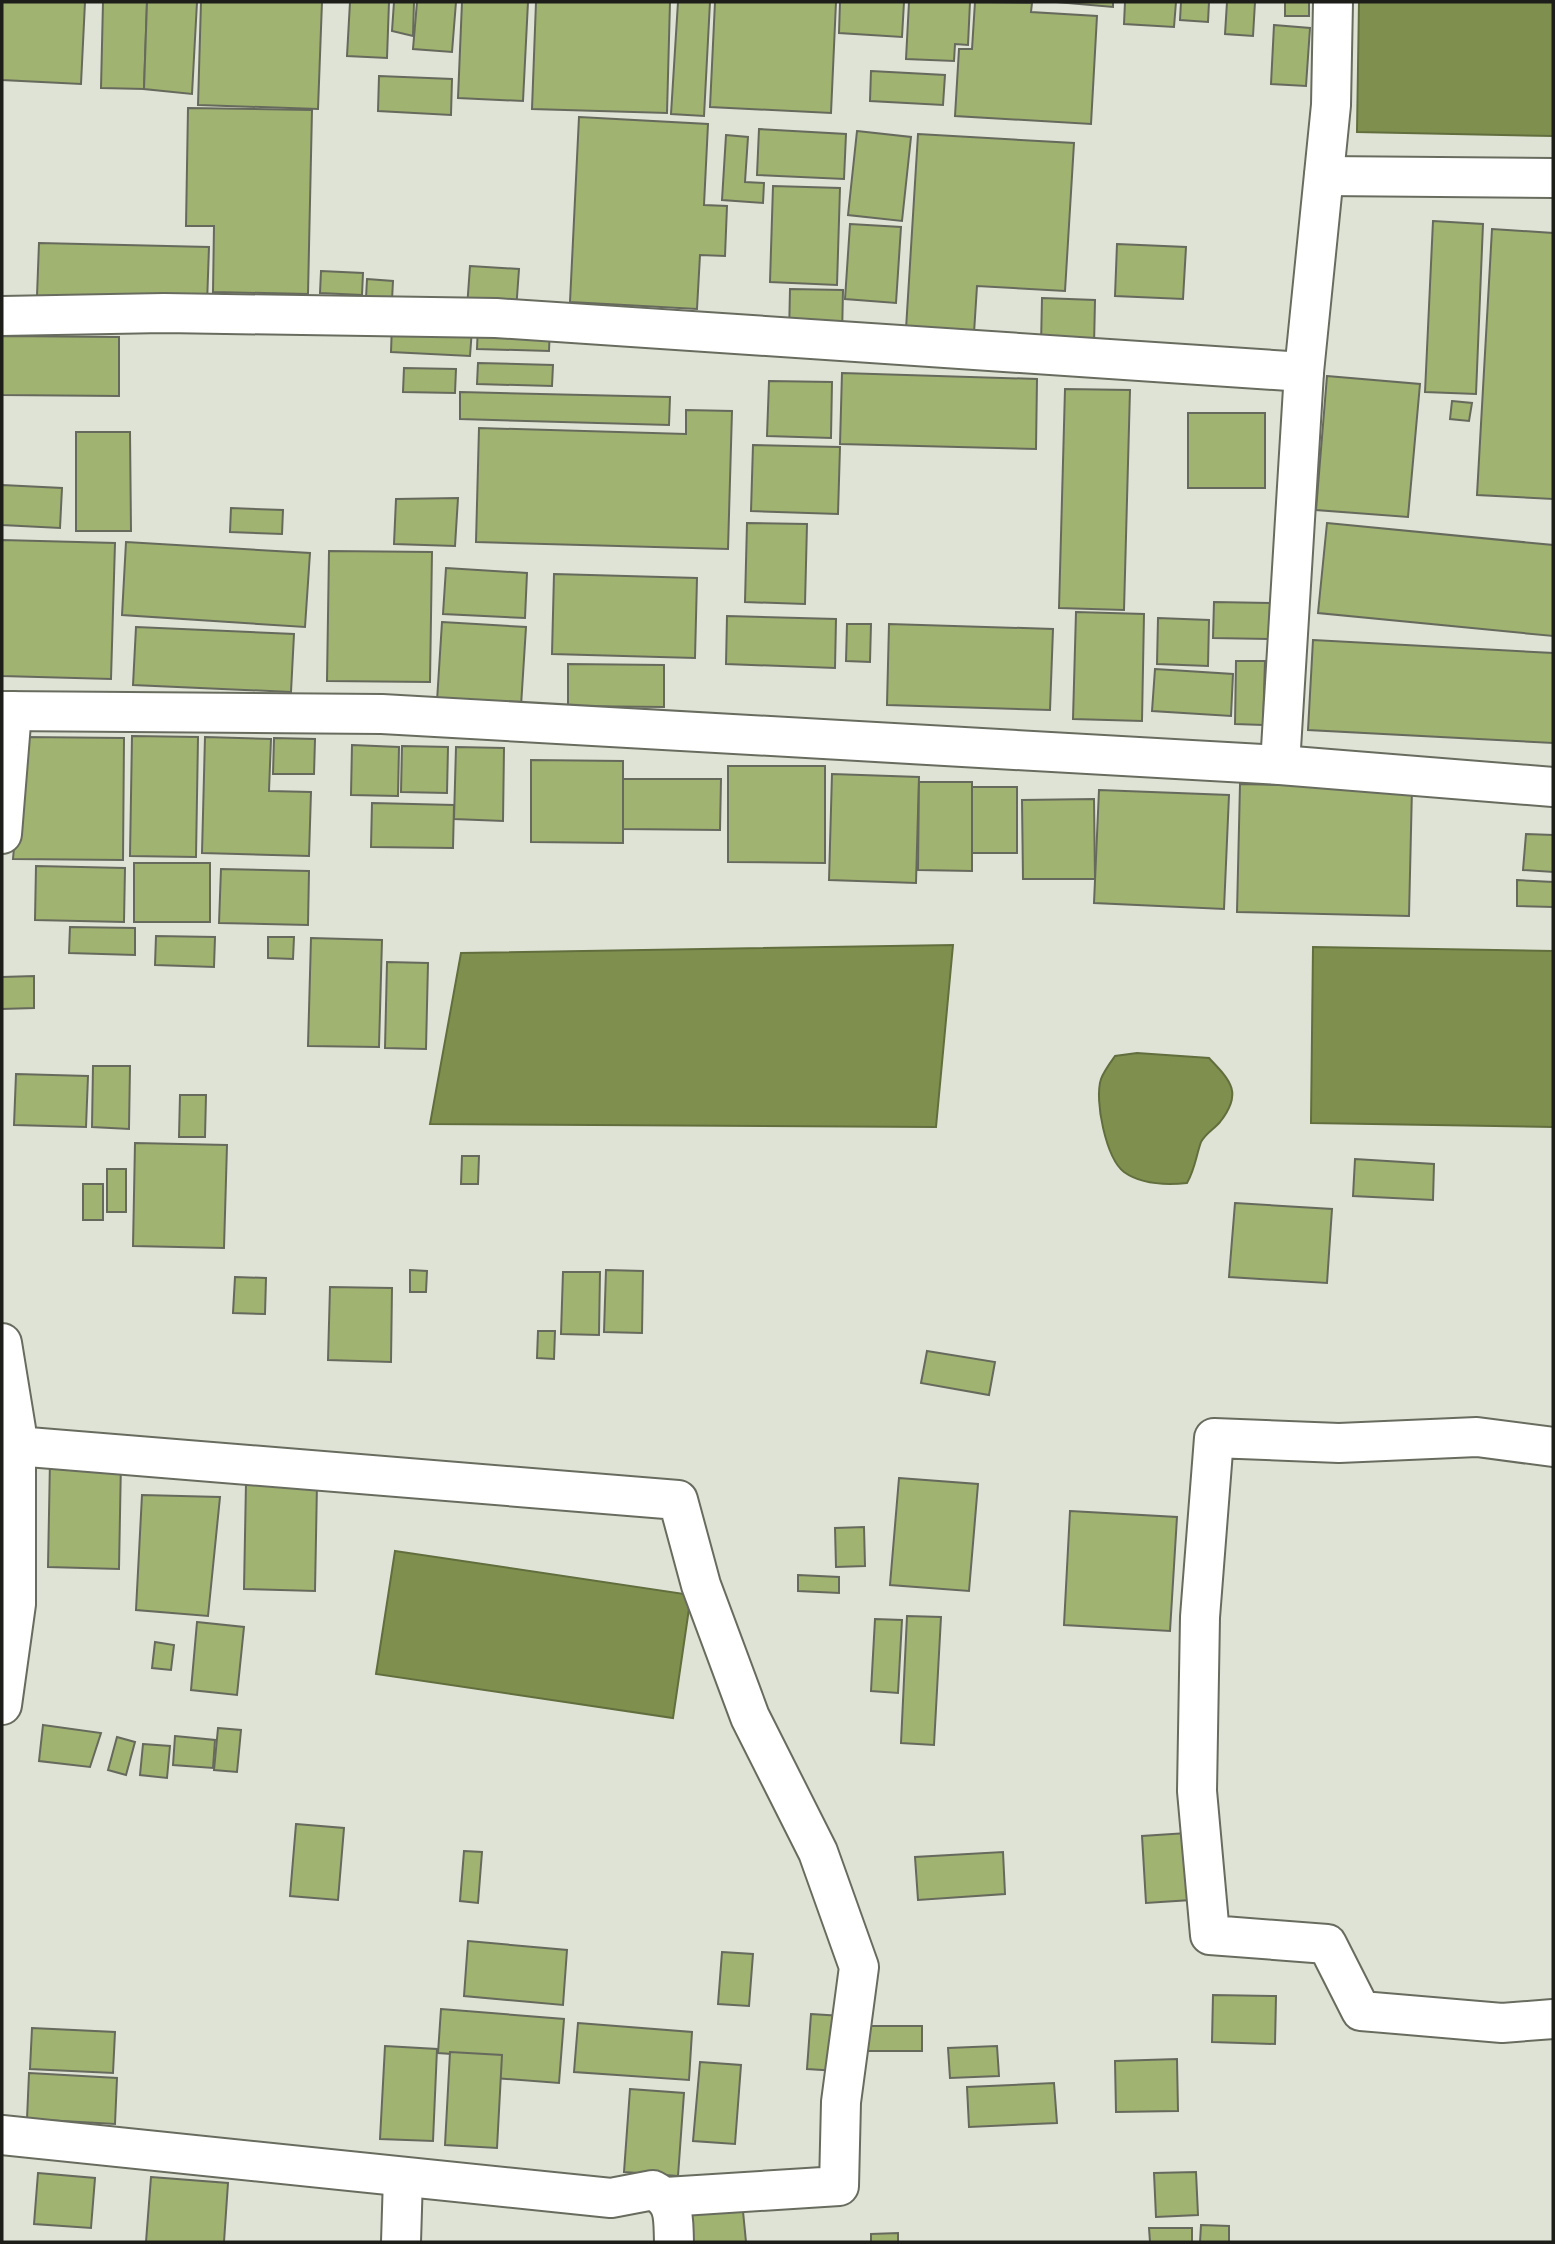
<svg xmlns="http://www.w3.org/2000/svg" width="1555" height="2244" font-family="'Times New Roman',serif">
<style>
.water{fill:#7f904e;stroke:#626e3e;stroke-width:2}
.building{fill:#a1b370;stroke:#666a5d;stroke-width:2}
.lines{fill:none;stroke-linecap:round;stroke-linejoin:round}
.minor-casing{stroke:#686c5f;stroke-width:42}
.minor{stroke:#fff;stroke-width:38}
</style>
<rect width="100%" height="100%" fill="#dfe3d5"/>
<g class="water">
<path d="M1359 2H1553V136L1357 132Z"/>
<path d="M953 945 936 1127 430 1124 461 953Z"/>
<path d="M1313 947 1553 951V1127L1311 1123Z"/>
<path d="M1137 1053 1209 1058C1231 1081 1243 1093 1220 1122 1214 1129 1205 1134 1201 1142 1196 1156 1195 1169 1187 1183 1167 1185 1142 1185 1124 1172 1106 1158 1094 1100 1101 1079 1104 1071 1110 1063 1115 1056Z"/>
<path d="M395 1551 691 1595 673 1718 376 1674Z"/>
</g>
<g class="building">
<path d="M2 2H85L81 84 2 80Z"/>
<path d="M103 2H147L144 89 101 88Z"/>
<path d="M147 2H197L192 94 144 89Z"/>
<path d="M201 2H322L318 109 198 105Z"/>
<path d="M350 2H389L387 58 347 56Z"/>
<path d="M394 2H414L413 36 392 31Z"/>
<path d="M417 2H456L452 52 413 49Z"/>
<path d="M462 2H528L523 101 458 98Z"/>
<path d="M536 2H670L667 113 532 109Z"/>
<path d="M678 2H710L704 116 671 114Z"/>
<path d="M715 2H836L831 113 710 107Z"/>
<path d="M840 2H904L902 37 839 33Z"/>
<path d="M909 2H970L968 45 955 44 954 61 906 59Z"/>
<path d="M975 2 1032 3 1031 12 1097 16 1091 124 955 116 959 49H972Z"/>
<path d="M1056 2H1113V7Z"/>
<path d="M1125 2H1176L1174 27 1124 24Z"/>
<path d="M1181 2H1209L1208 22 1180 20Z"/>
<path d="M1227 2H1255L1253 36 1225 34Z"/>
<rect x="1285" y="2" width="24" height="14"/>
<path d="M1274 25 1310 28 1306 86 1271 84Z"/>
<path d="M871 71 945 75 943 105 870 101Z"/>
<path d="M379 76 452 79 451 115 378 111Z"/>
<path d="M188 108 312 110 308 294 213 292 214 226H186Z"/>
<path d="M579 117 708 124 704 205 727 206 725 256 700 255 697 309 570 302Z"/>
<path d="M759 129 846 134 844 179 757 175Z"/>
<path d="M857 131 911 137 902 221 848 215Z"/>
<path d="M918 134 1074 143 1065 291 977 286 974 333 906 329Z"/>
<path d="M726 135 748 137 745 182 764 183 763 203 722 200Z"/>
<path d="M773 186 840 188 837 285 770 282Z"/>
<path d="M1433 221 1483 224 1476 394 1425 392Z"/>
<path d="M850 224 901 227 896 303 845 299Z"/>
<path d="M1492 229 1553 233V499L1477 495Z"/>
<path d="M39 243 209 247 207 304 37 296Z"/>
<path d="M1117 244 1186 247 1183 299 1115 296Z"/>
<path d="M470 266 519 269 516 311 467 308Z"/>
<path d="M321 271 363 273 362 295 320 293Z"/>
<path d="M367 279 393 281 392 300 366 298Z"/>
<path d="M790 289 843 290 842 337 789 335Z"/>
<path d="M1042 298 1095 300 1094 346 1041 345Z"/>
<path d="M392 324 472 329 470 356 391 352Z"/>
<path d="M478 324 550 326 549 351 477 349Z"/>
<path d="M2 336 119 337V396L2 395Z"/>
<path d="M478 363 553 365 552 386 477 384Z"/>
<path d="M404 368 456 369 455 393 403 392Z"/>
<path d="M842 373 1037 379 1036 449 840 444Z"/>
<path d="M1327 376 1420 384 1408 517 1316 510Z"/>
<path d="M769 381 832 382 831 438 767 436Z"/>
<path d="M1065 389 1130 390 1124 610 1059 608Z"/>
<path d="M460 392 670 397 669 425 460 419Z"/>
<path d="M1452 401 1472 403 1469 421 1450 419Z"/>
<path d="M686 410 732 411 728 549 476 542 479 428 686 434Z"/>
<rect x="1188" y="413" width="77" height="75"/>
<path d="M76 432H130L131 531H76Z"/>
<path d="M753 445 840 447 838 514 751 511Z"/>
<path d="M2 485 62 488 60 528 2 525Z"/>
<path d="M458 498 455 546 394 544 396 499Z"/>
<path d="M231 508 283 510 282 534 230 532Z"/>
<path d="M747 523 807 524 805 604 745 602Z"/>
<path d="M1327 523 1553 545V636L1318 613Z"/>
<path d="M2 540 115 543 111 679 2 676Z"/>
<path d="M126 542 310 553 305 627 122 615Z"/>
<path d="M329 551 432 552 430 682 327 681Z"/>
<path d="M446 568 527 573 525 618 443 614Z"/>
<path d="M554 574 697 578 695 658 552 654Z"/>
<path d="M1214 602 1270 603 1269 639 1213 638Z"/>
<path d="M1076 612 1144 614 1142 721 1073 719Z"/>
<path d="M727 616 836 619 835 668 726 664Z"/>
<path d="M1158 618 1209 620 1208 666 1157 664Z"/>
<path d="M442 622 526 627 521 706 437 701Z"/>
<path d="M847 624H871L870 662 846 661Z"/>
<path d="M889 624 1053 629 1050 710 887 705Z"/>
<path d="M136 627 294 634 291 692 133 685Z"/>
<path d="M1313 640 1553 653V743L1308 730Z"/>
<path d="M1236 661H1265L1263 725 1235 724Z"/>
<path d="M568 664 664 665V707L568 706Z"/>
<path d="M1155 669 1233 674 1231 716 1152 711Z"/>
<path d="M132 736 198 737 196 857 130 856Z"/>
<path d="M24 737 124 738 123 860 13 859Z"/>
<path d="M205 737 271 739 269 791 311 792 309 856 202 853Z"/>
<path d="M274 738 315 739 314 774H273Z"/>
<path d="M352 745 399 747 398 796 351 795Z"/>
<path d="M402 746 448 747 447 793 401 792Z"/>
<path d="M456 747 504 748 503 821 454 819Z"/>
<path d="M531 760 623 761V843L531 842Z"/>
<path d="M728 766H825V863L728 862Z"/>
<path d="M832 774 919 777 916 883 829 880Z"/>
<path d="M623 779H721L720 830 623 829Z"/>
<path d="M919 782H972V871L918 870Z"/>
<path d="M1240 784 1412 788 1409 916 1237 912Z"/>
<rect x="972" y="787" width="45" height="66"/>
<path d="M1099 790 1229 795 1224 909 1094 903Z"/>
<path d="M1094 799 1095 879H1023L1022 800Z"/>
<path d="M372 803 454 805 453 848 371 847Z"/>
<path d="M1526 834 1553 835V872L1523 870Z"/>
<rect x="134" y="863" width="76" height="59"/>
<path d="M36 866 125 868 124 922 35 920Z"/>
<path d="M221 869 309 871 308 925 219 923Z"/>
<path d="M1517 880 1553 882V907L1517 906Z"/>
<path d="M70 927 135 928V955L69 953Z"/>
<path d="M156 936 215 937 214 967 155 965Z"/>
<path d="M268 937H294L293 959 268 958Z"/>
<path d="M311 938 382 940 379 1047 308 1046Z"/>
<path d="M387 962 428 963 426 1049 385 1048Z"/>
<path d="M34 976V1008L2 1009V977Z"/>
<path d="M93 1066H130L129 1129 92 1127Z"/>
<path d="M16 1074 88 1076 86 1127 14 1125Z"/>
<path d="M180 1095H206L205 1137H179Z"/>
<path d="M135 1143 227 1145 224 1248 133 1246Z"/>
<path d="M462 1156H479L478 1184H461Z"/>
<path d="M1355 1159 1434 1164 1433 1200 1353 1196Z"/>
<rect x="107" y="1169" width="19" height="43"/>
<rect x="83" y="1184" width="20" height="36"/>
<path d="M1235 1203 1332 1209 1327 1283 1229 1277Z"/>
<path d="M410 1270 427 1271 426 1292H410Z"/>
<path d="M606 1270 643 1271 642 1333 604 1332Z"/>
<path d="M563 1272H600L599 1335 561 1334Z"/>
<path d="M235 1277 266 1278 265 1314 233 1313Z"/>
<path d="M330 1287 392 1288 391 1362 328 1360Z"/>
<path d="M538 1331H555L554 1359 537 1358Z"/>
<path d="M927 1351 995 1362 989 1395 921 1383Z"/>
<path d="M50 1460 121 1461 119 1569 48 1567Z"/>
<path d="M899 1478 978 1484 969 1591 890 1585Z"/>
<path d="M246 1482 317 1483 315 1591 244 1589Z"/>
<path d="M142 1495 220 1497 208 1616 136 1610Z"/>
<path d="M1070 1511 1177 1517 1170 1631 1064 1625Z"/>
<path d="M864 1527 865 1566 836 1567 835 1528Z"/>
<path d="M798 1575 839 1577V1593L798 1591Z"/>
<path d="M907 1616 941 1617 934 1745 901 1743Z"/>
<path d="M875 1619 902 1620 898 1693 871 1691Z"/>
<path d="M197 1622 244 1627 237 1695 191 1690Z"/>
<path d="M155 1642 174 1645 171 1670 152 1668Z"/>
<path d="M43 1725 101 1733 90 1767 39 1761Z"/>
<path d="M218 1728 241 1730 237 1772 214 1770Z"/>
<path d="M175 1736 215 1740 213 1768 173 1765Z"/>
<path d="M117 1737 135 1742 126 1775 108 1770Z"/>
<path d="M143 1744 170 1746 167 1778 140 1775Z"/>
<path d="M296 1824 344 1828 338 1900 290 1896Z"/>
<path d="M1187 1833 1191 1900 1146 1903 1142 1836Z"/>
<path d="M464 1851 482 1852 478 1903 460 1901Z"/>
<path d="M1003 1852 1005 1894 918 1900 915 1857Z"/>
<path d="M468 1941 567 1950 563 2005 464 1996Z"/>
<path d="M722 1952 753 1954 749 2006 718 2004Z"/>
<path d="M1213 1995 1276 1996 1275 2044 1212 2042Z"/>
<path d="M441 2009 564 2019 559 2083 494 2078 496 2057 438 2053Z"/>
<path d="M811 2014 842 2016 838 2071 807 2069Z"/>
<path d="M578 2023 692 2032 689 2080 574 2072Z"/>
<rect x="860" y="2026" width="62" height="25"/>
<path d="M32 2028 115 2032 113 2073 30 2069Z"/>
<path d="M385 2046 437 2049 433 2141 380 2139Z"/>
<path d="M997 2046 999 2076 950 2078 948 2048Z"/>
<path d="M450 2052 502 2055 497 2148 445 2145Z"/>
<path d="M1177 2059 1178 2111 1116 2112 1115 2061Z"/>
<path d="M700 2062 741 2065 735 2144 693 2141Z"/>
<path d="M29 2073 117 2078 115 2124 27 2119Z"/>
<path d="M1054 2083 1057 2123 969 2127 967 2087Z"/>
<path d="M630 2089 684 2093 678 2176 624 2172Z"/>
<path d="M1196 2172 1198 2215 1156 2217 1154 2173Z"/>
<path d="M38 2173 95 2178 91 2228 34 2224Z"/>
<path d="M151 2177 228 2183 224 2242H146Z"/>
<path d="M742 2201 746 2242H686L684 2205Z"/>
<path d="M1201 2225 1229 2226V2242H1200Z"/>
<path d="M1149 2228H1192V2242H1150Z"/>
<path d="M898 2233V2242H871V2234Z"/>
</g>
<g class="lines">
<g class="minor-casing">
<g id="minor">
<path d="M1324 176 1553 178"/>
<path d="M2 316 164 313 496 318 1304 372"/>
<path d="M2 711 382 714 1280 765 1553 787"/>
<path d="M1280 765 1304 372 1331 105 1333 2"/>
<path d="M2 834 12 711"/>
<path d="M2 1343 16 1429V1604L2 1705"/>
<path d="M16 1446 678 1500 701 1585 750 1717 818 1852 859 1967 841 2102 839 2186 666 2197"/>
<path d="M1553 1447 1477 1437 1339 1443 1214 1438 1200 1617 1197 1791 1210 1935 1327 1944 1361 2011 1502 2023 1553 2019"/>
<path d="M2 2135 611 2198 653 2190C676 2202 673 2218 674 2242"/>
<path d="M401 2242 403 2177"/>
</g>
</g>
<use href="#minor" class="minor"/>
</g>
<rect width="1555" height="2244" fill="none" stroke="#1d1e19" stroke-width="7"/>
</svg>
